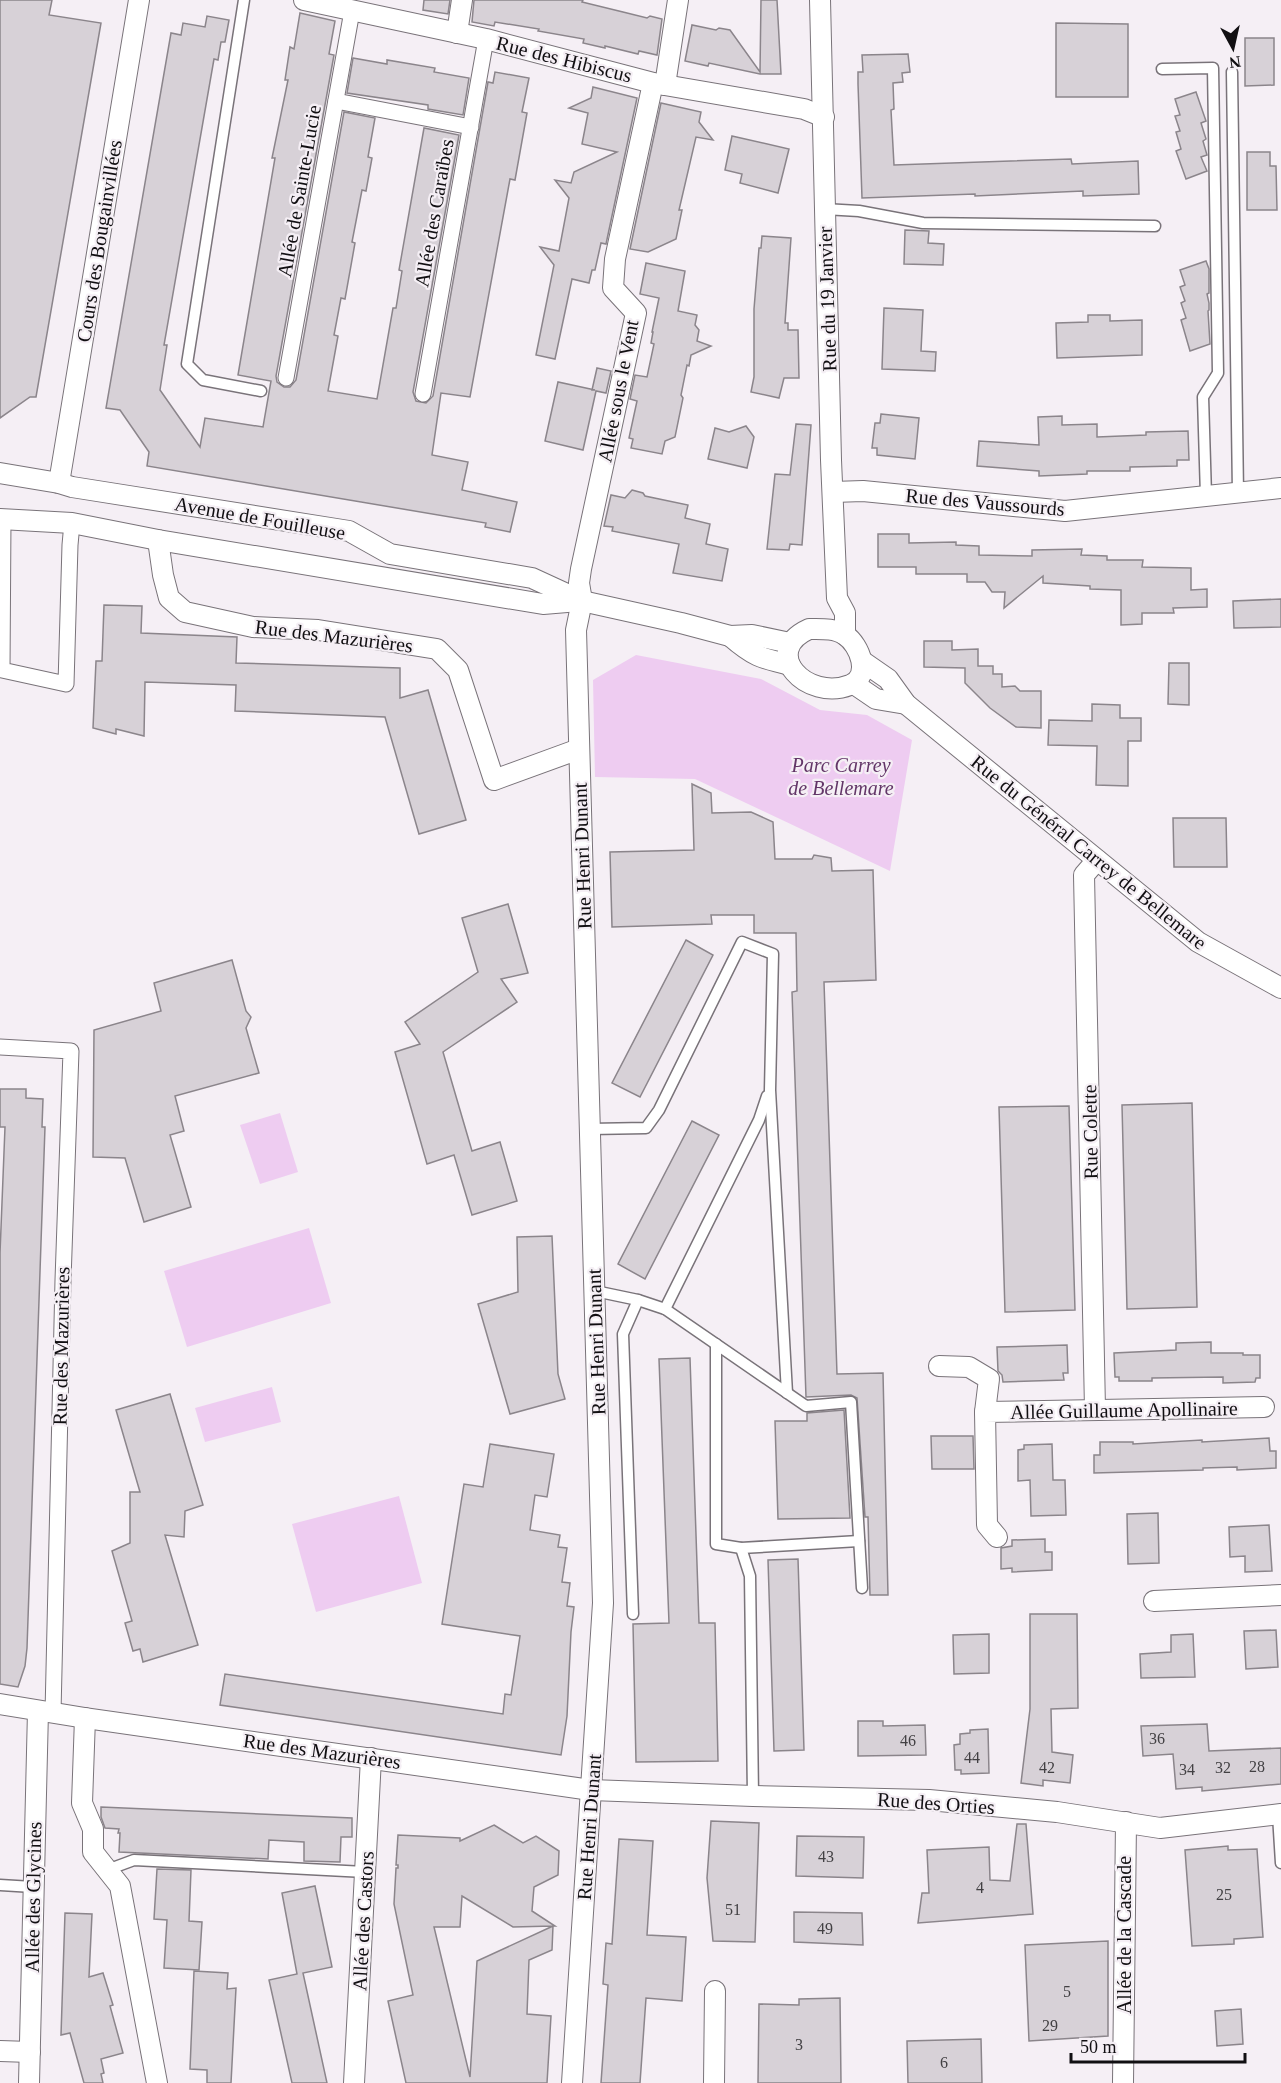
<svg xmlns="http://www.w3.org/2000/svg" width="1281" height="2083" font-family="Georgia,serif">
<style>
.green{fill:#eeccf1}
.building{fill:#d7d1d7;stroke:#8b858b;stroke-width:1.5;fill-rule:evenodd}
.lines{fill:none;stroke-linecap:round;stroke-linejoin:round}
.service-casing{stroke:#797379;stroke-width:13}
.pedestrian-casing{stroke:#797379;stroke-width:17}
.minor-casing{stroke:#797379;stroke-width:22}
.service{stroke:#fff;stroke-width:10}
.pedestrian{stroke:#fff;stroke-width:15}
.minor{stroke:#fff;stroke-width:20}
.labels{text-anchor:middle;stroke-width:4.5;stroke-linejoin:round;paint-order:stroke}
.number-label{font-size:16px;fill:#424043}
.street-label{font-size:20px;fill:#110f12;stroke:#f5eff5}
.park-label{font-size:20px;font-style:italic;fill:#633668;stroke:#f5eff5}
</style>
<rect width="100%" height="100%" fill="#f5eff5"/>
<g class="green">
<path d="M636 655 761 679 820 710 867 715 912 740 890 871 695 779 595 777 593 680Z"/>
<path d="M280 1113 298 1172 260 1184 240 1125Z"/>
<path d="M309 1228 331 1303 187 1347 164 1271Z"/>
<path d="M272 1387 281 1422 205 1442 195 1408Z"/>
<path d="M399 1496 422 1583 316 1612 292 1524Z"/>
</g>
<g class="building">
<path d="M0 0H52L49 15 101 23 36 397H30L0 418Z"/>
<path d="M424 0H450L448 14 423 10Z"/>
<path d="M474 0H583L582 2 623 12 647 18 650 16 662 19 657 55 639 51 638 54 605 46V48L583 43 584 39 538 31 539 29 495 22 494 26 472 22Z"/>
<path d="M761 0H777L781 74H760L709 63 708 66 685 61 692 25 716 30 719 28 730 30 760 72Z"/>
<path d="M300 13 335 21 329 54 334 55 276 376 277 382 284 387H290L296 380 344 112 375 118 368 157 372 158 366 191 362 190 352 242 355 243 345 299 341 298 334 335 338 336 328 391 377 399 393 308H396L402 271 399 270 424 128 459 135 413 392 416 401 426 403 433 396 488 82 493 83 495 72 529 78 522 112 527 113 515 180 510 179 470 397 441 393 432 455 468 462 462 490 517 502 510 532 485 527 486 523 147 466 149 452 120 410 106 408 171 33 181 35 183 23 205 27 207 16 229 20 225 42H221L218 60 214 59 164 345H167L160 390 200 447 205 418 263 427 271 381 238 375 275 158H272L288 80H285L290 47 294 49Z"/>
<path d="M1056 23 1128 24V97H1056Z"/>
<path d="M1245 38H1274V85L1245 86Z"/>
<path d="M908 54 910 72 902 73 903 82 893 83 894 109 891 110 894 165 1071 159 1072 164 1138 161 1139 194 1083 196V191L975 196V194L862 198 858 84V72H863L862 55Z"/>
<path d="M353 58 387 64V60L435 68 434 72 469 78 463 115 428 109V105L347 93Z"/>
<path d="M593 87 637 98 606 244 601 243 595 270H592L589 283 572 279 555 359 536 355 554 265 540 247 559 251 569 198 555 180 571 183 574 172 617 152 582 144 588 113 569 108 591 98Z"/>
<path d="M1196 92 1206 121 1201 123 1206 139 1203 141 1207 155 1201 157 1207 171 1186 179 1176 151 1181 149 1176 132 1180 131 1175 116 1180 115 1175 99Z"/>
<path d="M661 103 701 112 699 122 713 140 696 137 679 210H682L676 239 648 252 630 249Z"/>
<path d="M732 136 789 149 778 193 740 183 742 174 725 170Z"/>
<path d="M1247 152H1270V166H1276L1277 210H1247Z"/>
<path d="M905 230 929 231 928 243 944 244 943 265 904 264Z"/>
<path d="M762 236 791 238 785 323H788V330H798L799 378H784L779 398 751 392 754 377V309L759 248H761Z"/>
<path d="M1206 261 1209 269V293L1207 294 1209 303V310L1208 311 1210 344 1190 351 1181 320 1186 318 1181 303 1185 301 1180 287 1185 285 1180 270Z"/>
<path d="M646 263 685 271 678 311 697 315 695 325 699 330 697 341 711 346 691 355 689 366 687 365 681 395 683 398 675 437 665 441 662 454 631 448 633 439 629 438 637 401 630 399 635 375 647 377 654 344 651 343 653 332H652L659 298 640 294Z"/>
<path d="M884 308 923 310 921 351 936 352 935 371 882 369Z"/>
<path d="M1088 315H1110V321L1142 320V355L1057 358 1056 323 1088 322Z"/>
<path d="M597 368 611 371 606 393 596 391 583 450 545 441 558 382 595 390H592Z"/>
<path d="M881 414 919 418 915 459 877 455V448H872L875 423H880Z"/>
<path d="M1062 416V425L1097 424V437L1146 435V432L1188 431 1189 460H1177V466L1130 467V471H1087V474L1039 476V471L977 466 979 441 1039 445 1038 417Z"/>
<path d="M796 424 811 425 802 545 790 544 789 550 767 549 775 474 790 475Z"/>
<path d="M746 426 754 437 747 468 708 459 715 428 729 432Z"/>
<path d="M632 490 643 493 645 496 688 505 685 518 710 524 706 544 728 549 722 581 673 573 679 544 612 531 613 527 604 526 611 495 625 498Z"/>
<path d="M878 534H909V543L956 542V545L979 546V555L1032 556V550L1082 549 1081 555 1107 556V560H1143L1142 567 1191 568V590L1207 589V607L1173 608 1174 613H1142V624L1121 625V590L1090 589V586L1043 583V576L1004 608 1005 592H992L985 582H967V574H916V567H878Z"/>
<path d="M1281 599V627L1234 628 1233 601Z"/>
<path d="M104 605 142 606 141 633 237 637 236 663 400 668V698L428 690 466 820 419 834 385 717 235 711 236 685 145 682 144 736 116 729V734L93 728 96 661H102Z"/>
<path d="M924 641H952V650L978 649V666H993V674H1002V687L1015 686 1020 691H1041V728L1016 727 990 708 965 683V668L924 667Z"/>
<path d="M1169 663H1189V705L1168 704Z"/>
<path d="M1092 704 1120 705V718H1141V741H1128V786L1096 785 1097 746 1048 745 1049 720 1092 721Z"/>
<path d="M692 784 711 793 712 813 751 812 773 822 775 859H812L814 855 831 858 832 871 873 870 876 980 824 982 837 1374 883 1373 888 1595H870L868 1517H865L857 1398 851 1395 806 1397 792 992 797 991 796 933H754V915H711L712 924 612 927 610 852 694 850Z"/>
<path d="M1173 818H1226L1227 867H1174Z"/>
<path d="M508 904 528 973 501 979 517 1002 443 1052 472 1151 500 1142 517 1201 472 1215 454 1155 427 1164 395 1052 420 1044 405 1022 478 972 462 918Z"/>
<path d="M686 940 713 955 640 1097 612 1083Z"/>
<path d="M232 960 246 1011 251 1017 246 1028 259 1073 175 1096 184 1131 170 1135 191 1207 144 1222 125 1158 93 1157 94 1030 161 1011 154 983Z"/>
<path d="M0 1089H26V1098L43 1099 42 1127H45L27 1648 25 1666 18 1687 0 1684V1253L5 1127H0Z"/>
<path d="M1192 1103 1197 1307 1127 1309 1122 1105Z"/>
<path d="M1069 1106 1075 1310 1005 1312 999 1107Z"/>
<path d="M692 1121 719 1135 645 1279 618 1264Z"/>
<path d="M552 1236 558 1374 565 1399 510 1414 478 1304 518 1292 517 1237Z"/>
<path d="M1211 1342V1353H1243V1355H1260V1378H1256L1255 1382 1223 1383V1377L1152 1378V1381H1119V1377H1115L1114 1353 1176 1350V1343Z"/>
<path d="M1067 1345 1068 1373H1063L1064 1380 1003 1382 1002 1375 998 1371 997 1347Z"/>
<path d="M690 1358 699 1623H715L718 1761 636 1762 633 1624 669 1623 659 1359Z"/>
<path d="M170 1394 203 1505 185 1511 184 1537 165 1535 198 1645 143 1662 140 1649 133 1651 125 1623 132 1621 112 1551 130 1543V1492H140L116 1410Z"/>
<path d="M844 1410 850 1518 778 1519 775 1421H807V1413Z"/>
<path d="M931 1436H973L974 1469H932Z"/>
<path d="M1269 1438 1270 1451H1276V1468L1237 1470V1467L1203 1468V1470L1094 1473V1455H1100V1442H1133V1444L1202 1440V1442Z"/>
<path d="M490 1444 554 1454 547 1497 535 1495 530 1530 560 1535 558 1547 567 1548 562 1582 570 1583 567 1606 574 1607 571 1632 567 1716 561 1755 220 1705 225 1674 503 1714 505 1694 511 1695 520 1636 442 1624 464 1484 483 1487Z"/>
<path d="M1052 1444 1053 1480H1065L1066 1515 1031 1516 1030 1480 1018 1481V1450L1024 1449V1445Z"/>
<path d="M1158 1513 1159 1563 1128 1564 1127 1514Z"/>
<path d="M1269 1525 1272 1571 1245 1572V1556L1230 1557 1229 1527Z"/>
<path d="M1045 1539V1552H1052V1570L1012 1572V1568L1001 1569V1548L1012 1546V1540Z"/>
<path d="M798 1559 804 1750 774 1751 768 1560Z"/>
<path d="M1030 1614H1077L1078 1708 1051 1709 1052 1752 1073 1755 1070 1783 1043 1780V1786L1021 1783 1030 1709Z"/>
<path d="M1276 1630 1278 1667 1246 1669 1244 1631Z"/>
<path d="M989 1634V1673L954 1674 953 1635Z"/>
<path d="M1193 1634 1195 1677 1141 1678 1140 1654 1171 1652V1635Z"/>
<path d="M858 1721H883V1726L925 1725 926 1755 858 1756Z"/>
<path d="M1207 1724 1209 1751 1281 1748V1784L1202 1791V1787L1176 1789 1173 1754 1143 1756 1141 1726Z"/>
<path d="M988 1729 989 1773 961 1774V1770H955L954 1745 960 1744V1734L970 1733V1730Z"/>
<path d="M101 1807 352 1818V1837H341L340 1862 304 1861V1842L269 1840 268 1859 119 1852 120 1833H118L119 1829 105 1828 101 1817Z"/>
<path d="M711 1821 759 1823 755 1942 713 1941 707 1878Z"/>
<path d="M1017 1824H1026L1033 1914 918 1923 922 1893H929L927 1850 989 1847 990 1880 1010 1881Z"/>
<path d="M494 1825 523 1843 536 1836 559 1851 558 1875 534 1887 532 1911 555 1926H553L552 1950 529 1960 527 2014 551 2016 547 2083H406L388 2001 413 1995 394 1904 396 1868H398V1865H396L398 1835 460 1838V1841ZM462 1896 513 1927 553 1926 477 1961 470 2077 434 1927H460Z"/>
<path d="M797 1836 864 1837 863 1878 796 1876Z"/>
<path d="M619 1839 653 1841 647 1935 686 1937 682 2001 646 1998 640 2083H601L608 1985 603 1984 606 1943 612 1944Z"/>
<path d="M1228 1846V1850L1257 1849 1263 1937 1234 1939V1944L1192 1946 1185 1850Z"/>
<path d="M157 1869 191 1870 189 1921 202 1922 199 1970 164 1968 167 1920 154 1919Z"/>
<path d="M315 1886 332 1967 303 1973 327 2083H292L269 1980 297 1974 282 1893Z"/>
<path d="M794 1912 862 1913 863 1945 794 1942Z"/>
<path d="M65 1913 92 1914 89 1977 103 1973 113 2005 110 2006 123 2053 101 2059 104 2073 101 2074 103 2083H84L70 2033 61 2035Z"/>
<path d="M1108 1941V2036L1029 2041 1025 1945Z"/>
<path d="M194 1971 228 1973 227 1989 236 1988 231 2083H207V2070L190 2069Z"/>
<path d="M840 1998 841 2083H758L759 2004 799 2005V1999Z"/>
<path d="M1241 2009 1243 2044 1217 2046 1215 2011Z"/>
<path d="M981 2039 982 2083H908L907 2041Z"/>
</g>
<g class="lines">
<g class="service-casing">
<g id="service">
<path d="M244 0 187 364 203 380 261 391"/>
<path d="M1162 69 1213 68 1218 373 1203 397 1206 496"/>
<path d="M1232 72 1238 493"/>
<path d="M824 209 859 211 923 223 1155 226"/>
<path d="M590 1129 646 1128 659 1110 742 942 773 954 770 1090 787 1393"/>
<path d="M595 1291 638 1300 665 1309 806 1406 851 1402 862 1588"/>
<path d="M665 1309 759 1120 767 1096"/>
<path d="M716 1344V1544L741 1548 859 1541"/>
<path d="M741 1548 750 1576 753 1796"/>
<path d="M633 1614 623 1334 638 1300"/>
<path d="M1278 1815 1281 1863"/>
<path d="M107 1870 134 1860 365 1872"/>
<path d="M0 1885 33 1887"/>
</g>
</g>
<g class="pedestrian-casing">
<g id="pedestrian">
<path d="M336 101 471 127"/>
<path d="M286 378 352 11"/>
<path d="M423 394 486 39"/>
<path d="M3 519 2 670 66 684 70 545 72 523"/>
<path d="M0 1047 71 1051 63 1280 53 1713"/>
</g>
</g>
<g class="minor-casing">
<g id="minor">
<path d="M304 0 486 39 653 83 804 109 824 117"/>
<path d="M820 0 831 460 837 598 845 613V635"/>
<path d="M457 33 462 0"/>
<path d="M665 85 678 0"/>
<path d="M0 473 59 483 72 487 349 531 390 554 532 578 582 601 681 623 730 636 752 635 790 643"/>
<path d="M59 483 139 0"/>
<path d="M833 492 863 491 1065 511 1281 488"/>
<path d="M0 519 72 523 158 540 543 604 579 601"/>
<path d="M158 540 163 575 169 598 185 612 253 627 318 630 437 649 458 670 494 780 579 749"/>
<path d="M809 629C821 629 835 628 845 635 860 645 872 677 850 685 807 702 759 652 809 629Z"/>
<path d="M730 636C753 656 760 658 790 665"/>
<path d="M862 661 888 679 906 704 1198 942 1281 988"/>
<path d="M854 684 876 699 906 704"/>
<path d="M939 1366 969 1367 989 1379 985 1412"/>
<path d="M1095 1409 1084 875 1097 860"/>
<path d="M997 1537 987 1525 985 1412 1264 1407"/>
<path d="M1154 1601 1281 1595"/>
<path d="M0 1704 85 1718 591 1790 753 1796 929 1800 1057 1812 1160 1828 1281 1814"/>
<path d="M85 1718 82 1803 93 1829V1852L120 1886 157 2083"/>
<path d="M0 2051 30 2052"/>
<path d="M29 2083 38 1711"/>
<path d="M354 2083 371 1758"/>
<path d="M572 2083 603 1603 576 630 582 601 579 583 581 569 636 313 613 288 615 259 653 83"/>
<path d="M714 2083 715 1991"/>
<path d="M1123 2083 1126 1822"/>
</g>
</g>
<use href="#service" class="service"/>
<use href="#pedestrian" class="pedestrian"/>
<use href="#minor" class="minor"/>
</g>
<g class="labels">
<g class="number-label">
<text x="1157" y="1744">36</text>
<text x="908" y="1746">46</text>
<text x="972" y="1763">44</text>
<text x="1257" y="1772">28</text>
<text x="1047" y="1773">42</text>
<text x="1223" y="1773">32</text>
<text x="1187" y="1775">34</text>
<text x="826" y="1862">43</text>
<text x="980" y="1893">4</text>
<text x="1224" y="1900">25</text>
<text x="733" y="1915">51</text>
<text x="825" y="1934">49</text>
<text x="1067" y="1997">5</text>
<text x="1050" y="2031">29</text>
<text x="799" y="2050">3</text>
<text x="944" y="2068">6</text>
</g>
<g class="street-label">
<text transform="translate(564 59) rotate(14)" y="7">Rue des Hibiscus</text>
<text transform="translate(299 191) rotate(-80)" y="7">Allée de Sainte-Lucie</text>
<text transform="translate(434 213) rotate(-80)" y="7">Allée des Caraïbes</text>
<text transform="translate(99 241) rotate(-81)" y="7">Cours des Bougainvillées</text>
<text transform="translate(827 299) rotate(-92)" y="7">Rue du 19 Janvier</text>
<text transform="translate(618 391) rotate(-79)" y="7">Allée sous le Vent</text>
<text transform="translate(985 502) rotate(5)" y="7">Rue des Vaussourds</text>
<text transform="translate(260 518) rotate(10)" y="7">Avenue de Fouilleuse</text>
<text transform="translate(334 636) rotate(7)" y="7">Rue des Mazurières</text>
<text transform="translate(1089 852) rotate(39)" y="7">Rue du Général Carrey de Bellemare</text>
<text transform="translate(582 856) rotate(-92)" y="7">Rue Henri Dunant</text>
<text transform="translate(1090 1132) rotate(-91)" y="7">Rue Colette</text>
<text transform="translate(596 1342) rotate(-92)" y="7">Rue Henri Dunant</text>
<text transform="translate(61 1346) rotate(-89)" y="7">Rue des Mazurières</text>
<text transform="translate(1124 1410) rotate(-1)" y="7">Allée Guillaume Apollinaire</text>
<text transform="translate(322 1751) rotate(8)" y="7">Rue des Mazurières</text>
<text transform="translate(936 1803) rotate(4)" y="7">Rue des Orties</text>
<text transform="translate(589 1827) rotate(-86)" y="7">Rue Henri Dunant</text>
<text transform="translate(33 1897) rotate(-89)" y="7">Allée des Glycines</text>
<text transform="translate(363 1921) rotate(-87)" y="7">Allée des Castors</text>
<text transform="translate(1124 1935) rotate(-90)" y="7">Allée de la Cascade</text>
</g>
<g class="park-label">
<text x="841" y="772">Parc Carrey<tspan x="841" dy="23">de Bellemare</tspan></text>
</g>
</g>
<g transform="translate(1233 48) rotate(172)" stroke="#f5eff5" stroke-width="4.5" paint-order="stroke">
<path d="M0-4.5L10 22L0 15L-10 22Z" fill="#110f12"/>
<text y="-9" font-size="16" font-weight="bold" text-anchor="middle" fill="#110f12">N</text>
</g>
<path d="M1071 2053v9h174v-9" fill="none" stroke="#110f12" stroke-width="3"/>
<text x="1080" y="2053" font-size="18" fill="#110f12" stroke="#f5eff5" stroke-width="4.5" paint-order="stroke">50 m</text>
</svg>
